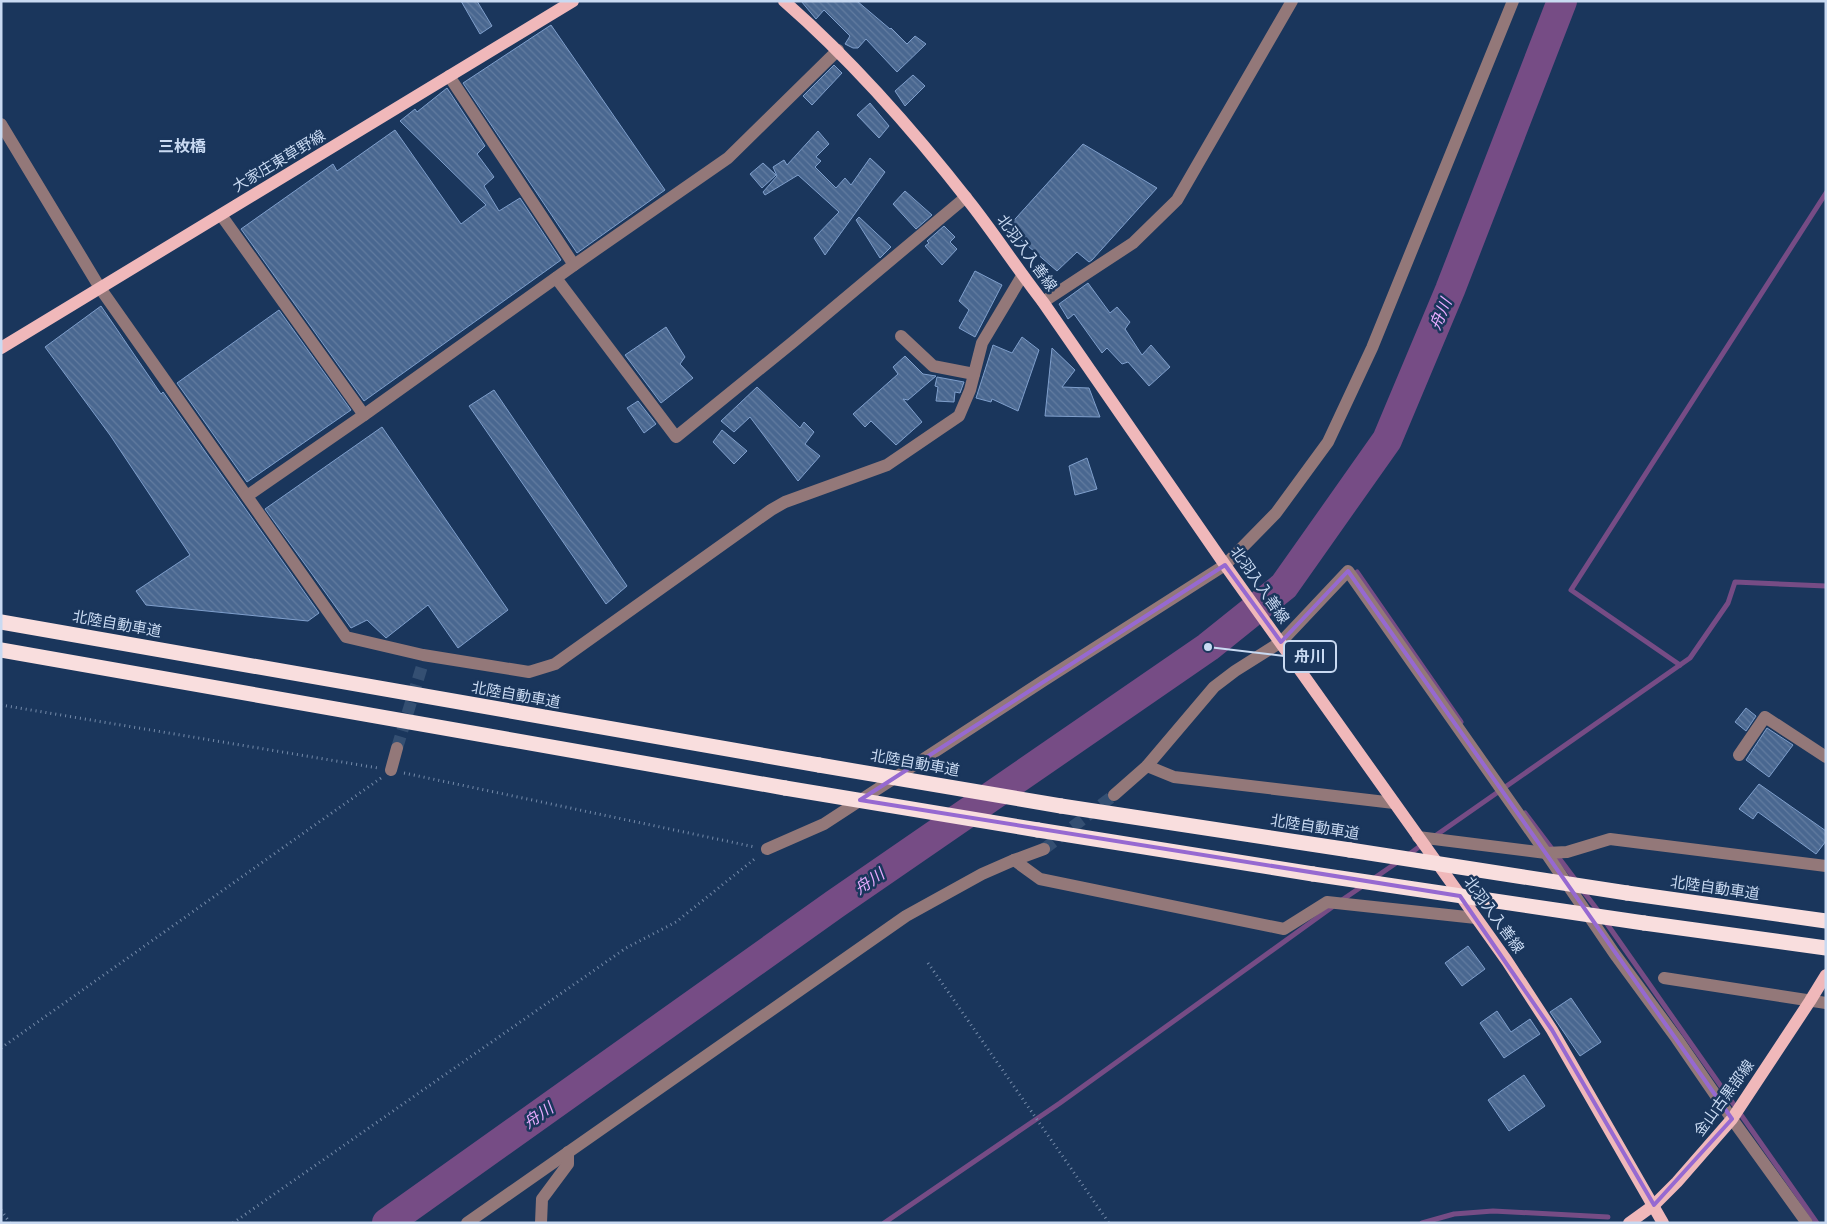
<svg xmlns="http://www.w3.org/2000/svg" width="1827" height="1224" font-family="'Source Sans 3','Noto Sans JP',sans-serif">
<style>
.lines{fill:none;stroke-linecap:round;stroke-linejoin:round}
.stream{stroke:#764c85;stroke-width:5}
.river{stroke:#764c85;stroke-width:30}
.building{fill:url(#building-back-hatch);stroke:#7f9fcc}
.minor-tunnel{stroke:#344f72;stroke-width:12;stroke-dasharray:12 6;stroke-linecap:butt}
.path{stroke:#758baa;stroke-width:3;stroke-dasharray:1 4;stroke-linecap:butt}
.minor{stroke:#937879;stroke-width:12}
.major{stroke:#f0b8ba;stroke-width:12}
.highway{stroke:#f9dede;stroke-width:15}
.highway-bridge{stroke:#f9dede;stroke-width:15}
.marked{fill:none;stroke:#9669d1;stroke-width:4;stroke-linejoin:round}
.labels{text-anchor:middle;stroke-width:5;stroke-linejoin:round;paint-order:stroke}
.street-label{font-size:15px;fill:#c9daf2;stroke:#1a365c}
.neighbourhood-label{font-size:16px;font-weight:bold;fill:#c9daf2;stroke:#1a365c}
.water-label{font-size:16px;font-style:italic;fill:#e8abfe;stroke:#1a365c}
.leader{fill:none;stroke:#c9daf2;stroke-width:2}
.callout-dot{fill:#c9daf2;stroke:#1a365c;stroke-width:2}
.callout{fill:#1a365c;stroke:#c9daf2;stroke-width:2}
.callout-label{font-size:16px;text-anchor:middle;font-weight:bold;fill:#c9daf2}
</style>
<defs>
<pattern id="building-back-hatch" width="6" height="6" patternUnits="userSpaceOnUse" patternTransform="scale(1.25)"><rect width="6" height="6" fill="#496790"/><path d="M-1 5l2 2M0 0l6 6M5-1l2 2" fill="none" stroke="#627ca0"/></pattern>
</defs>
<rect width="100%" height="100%" fill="#1a365c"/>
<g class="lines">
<g class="stream">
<path d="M1357 572 1461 722"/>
<path d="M1680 665 1571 590 1826 193"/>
<path d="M1525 813 1577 882"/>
<path d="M1435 836 1690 658 1728 603 1735 582 1826 586"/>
<path d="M1408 855 1423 844"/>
<path d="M1373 879 1399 861"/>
<path d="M1583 891 1599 912"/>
<path d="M1342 900 1364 885"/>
<path d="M1605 921 1817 1223"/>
<path d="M884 1223 1060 1103 1335 905"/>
<path d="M1422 1223 1454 1214 1493 1211 1608 1217"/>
</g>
<path class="river" d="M387 1223 835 904 1208 647 1284 586 1387 440 1450 290 1562 1"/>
</g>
<g class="building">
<path d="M461 1H477L492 26 480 34Z"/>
<path d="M801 1H857L890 29 891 28 907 44 915 36 926 44 897 72 866 39 858 48H853L845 44 850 36 824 10 816 19Z"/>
<path d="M551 25 665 190 577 253 463 83Z"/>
<path d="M834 65 842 73 812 105 803 96Z"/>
<path d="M913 75 925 86 905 106 895 91Z"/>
<path d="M447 88 485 146 477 154 494 177 484 186 499 211 520 198 561 260 364 401 241 229 333 164 337 171 395 130 461 224 486 205 400 121 415 109 417 112Z"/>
<path d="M870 103 889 126 879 138 857 115Z"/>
<path d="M818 131 829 144 816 157 821 161 815 167 836 188 845 178 851 185 870 158 885 172 825 255 814 238 839 212 798 175 765 195 763 192 777 176 773 167 784 160 787 165Z"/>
<path d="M1083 144 1157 188 1092 260 1089 262 1077 252 1057 271 1007 228Z"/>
<path d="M763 163 776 175 762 188 750 174Z"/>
<path d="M905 191 932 215 916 229 893 204Z"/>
<path d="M859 217 891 247 880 258 856 220Z"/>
<path d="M944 226 955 237 950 242 957 249 942 265 925 246 929 243 927 241Z"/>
<path d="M975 271 1002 285 975 337 959 328 969 310 959 301Z"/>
<path d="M1088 283 1110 313 1117 307 1130 322 1125 329 1142 355 1151 345 1170 367 1149 386 1128 362 1122 364 1107 348 1102 353 1074 314 1068 319 1059 304Z"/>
<path d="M101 306 161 394 163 392 319 613 308 621 146 605 136 591 190 555 110 435 45 347Z"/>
<path d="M279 310 351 410 247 482 177 383Z"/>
<path d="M666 327 685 357 680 364 693 378 661 403 625 355Z"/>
<path d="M1022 337 1039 350 1018 411 992 399 991 402 976 398 993 345 1012 353Z"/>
<path d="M1052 348 1075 370 1062 387 1089 388 1100 417 1045 416Z"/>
<path d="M905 356 923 374 936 376 908 400 903 399 922 422 896 445 871 421 865 427 853 414 898 374 893 367Z"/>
<path d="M937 377 964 382 960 393 955 392 954 402 936 401 938 387 935 386Z"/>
<path d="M757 387 800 428 804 422 814 432 805 444 820 456 798 481 750 417 734 432 721 421Z"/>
<path d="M494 390 627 586 606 604 469 406Z"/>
<path d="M638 401 656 424 644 433 627 408Z"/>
<path d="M382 427 508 610 458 648 428 605 386 638 367 620 351 628 265 509Z"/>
<path d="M722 430 747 451 734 464 713 442Z"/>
<path d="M1087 458 1097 489 1075 495 1069 466Z"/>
<path d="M1746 708 1756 716 1746 731 1735 722Z"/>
<path d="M1767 728 1793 745 1769 777 1746 760Z"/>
<path d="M1759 784 1826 831V841L1816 854 1758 812 1753 819 1739 809Z"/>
<path d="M1468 946 1485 969 1462 986 1445 963Z"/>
<path d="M1571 998 1601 1042 1580 1056 1550 1012Z"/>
<path d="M1497 1011 1511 1032 1530 1019 1540 1034 1504 1058 1480 1023Z"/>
<path d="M1524 1075 1545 1106 1509 1131 1488 1100Z"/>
</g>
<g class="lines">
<g class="minor-tunnel">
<path d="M397 748 422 666"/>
<path d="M1044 849 1114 795"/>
</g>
<g class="path">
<path d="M1 705 378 768"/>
<path d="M404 773 755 847"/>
<path d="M928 963 1109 1223"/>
<path d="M1 1048 381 778"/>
<path d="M1 1210 10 1223"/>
<path d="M233 1223 626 948 676 922 757 857"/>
</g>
<g class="minor">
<path d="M449 76 574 265"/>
<path d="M1 124 100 288 346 637 423 655 529 672 555 664 771 510 785 502 887 465 959 416 970 390 982 343 1022 276"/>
<path d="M221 215 364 415 247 496"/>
<path d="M556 278 676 437 793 342 966 197"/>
<path d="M1043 302 1133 243 1177 200 1292 1"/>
<path d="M901 336 933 366 974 374"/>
<path d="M364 415 574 265 728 158 838 50"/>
<path d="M1739 755 1765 717 1826 757"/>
<path d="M1147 766 1174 777 1394 803"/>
<path d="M391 770 397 748"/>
<path d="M1114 795 1147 766 1214 687 1235 671 1281 642 1348 571 1546 853 1614 953 1677 1039 1732 1119 1807 1223"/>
<path d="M1418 837 1546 853 1567 852 1610 839 1826 866"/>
<path d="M767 849 824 824 1043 681 1225 565 1276 513 1328 442 1372 348 1513 1"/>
<path d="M1044 849 1014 860 1040 879 1284 929 1327 902 1476 918"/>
<path d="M1664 978 1826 1003"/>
<path d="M467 1223 906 916 982 874 1014 860"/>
<path d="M541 1223 542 1199 568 1164V1152"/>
</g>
<g class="major">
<path d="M784 1C854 62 914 131 971 204 996 236 1018 270 1043 302L1225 565 1507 961 1552 1030 1663 1223"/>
<path d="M1 348 573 1"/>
<path d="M1629 1223 1654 1205 1677 1182 1732 1119 1810 1001 1826 975"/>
</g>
<g class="highway">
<path d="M1 622 819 765"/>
<path d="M1 650 785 788"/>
<path d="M1061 806 1350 850"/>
<path d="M1038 830 1313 874"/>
<path d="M1627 893 1826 921"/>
<path d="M1644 923 1826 948"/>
</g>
<g class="highway-bridge">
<path d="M819 765 1061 806"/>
<path d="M785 788 1038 830"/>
<path d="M1350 850 1627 893"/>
<path d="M1313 874 1644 923"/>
</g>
</g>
<path class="marked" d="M1225 565 1281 642 1348 571 1732 1119 1654 1205 1552 1030 1460 896 860 800Z"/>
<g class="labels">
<g class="street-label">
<text transform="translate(279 161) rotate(-31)" y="5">大家庄東草野線</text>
<text transform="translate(1027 253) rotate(54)" y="5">北羽入入善線</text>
<text transform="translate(1260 585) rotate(55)" y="5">北羽入入善線</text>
<text transform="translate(117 624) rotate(10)" y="5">北陸自動車道</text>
<text transform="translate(516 695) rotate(10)" y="5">北陸自動車道</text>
<text transform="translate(915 763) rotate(10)" y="5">北陸自動車道</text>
<text transform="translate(1315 827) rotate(9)" y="5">北陸自動車道</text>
<text transform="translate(1715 888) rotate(8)" y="5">北陸自動車道</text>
<text transform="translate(1494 915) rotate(54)" y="5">北羽入入善線</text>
<text transform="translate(1724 1098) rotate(-54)" y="5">金山古黒部線</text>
</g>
<g class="neighbourhood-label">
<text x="182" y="152">三枚橋</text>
</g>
<g class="water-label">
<text transform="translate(1440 314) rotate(-67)" y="6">舟川</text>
<text transform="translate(869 881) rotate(-35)" y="6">舟川</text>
<text transform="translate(538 1115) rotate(-35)" y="6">舟川</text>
</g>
</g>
<path class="leader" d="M1208 647L1284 656"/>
<circle class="callout-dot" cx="1208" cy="647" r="5"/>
<rect class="callout" x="1284" y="641" width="52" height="31" rx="5"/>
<g class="callout-label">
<text x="1310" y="662">舟川</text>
</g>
<rect width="1827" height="1224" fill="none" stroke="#c9daf2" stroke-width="5"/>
</svg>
